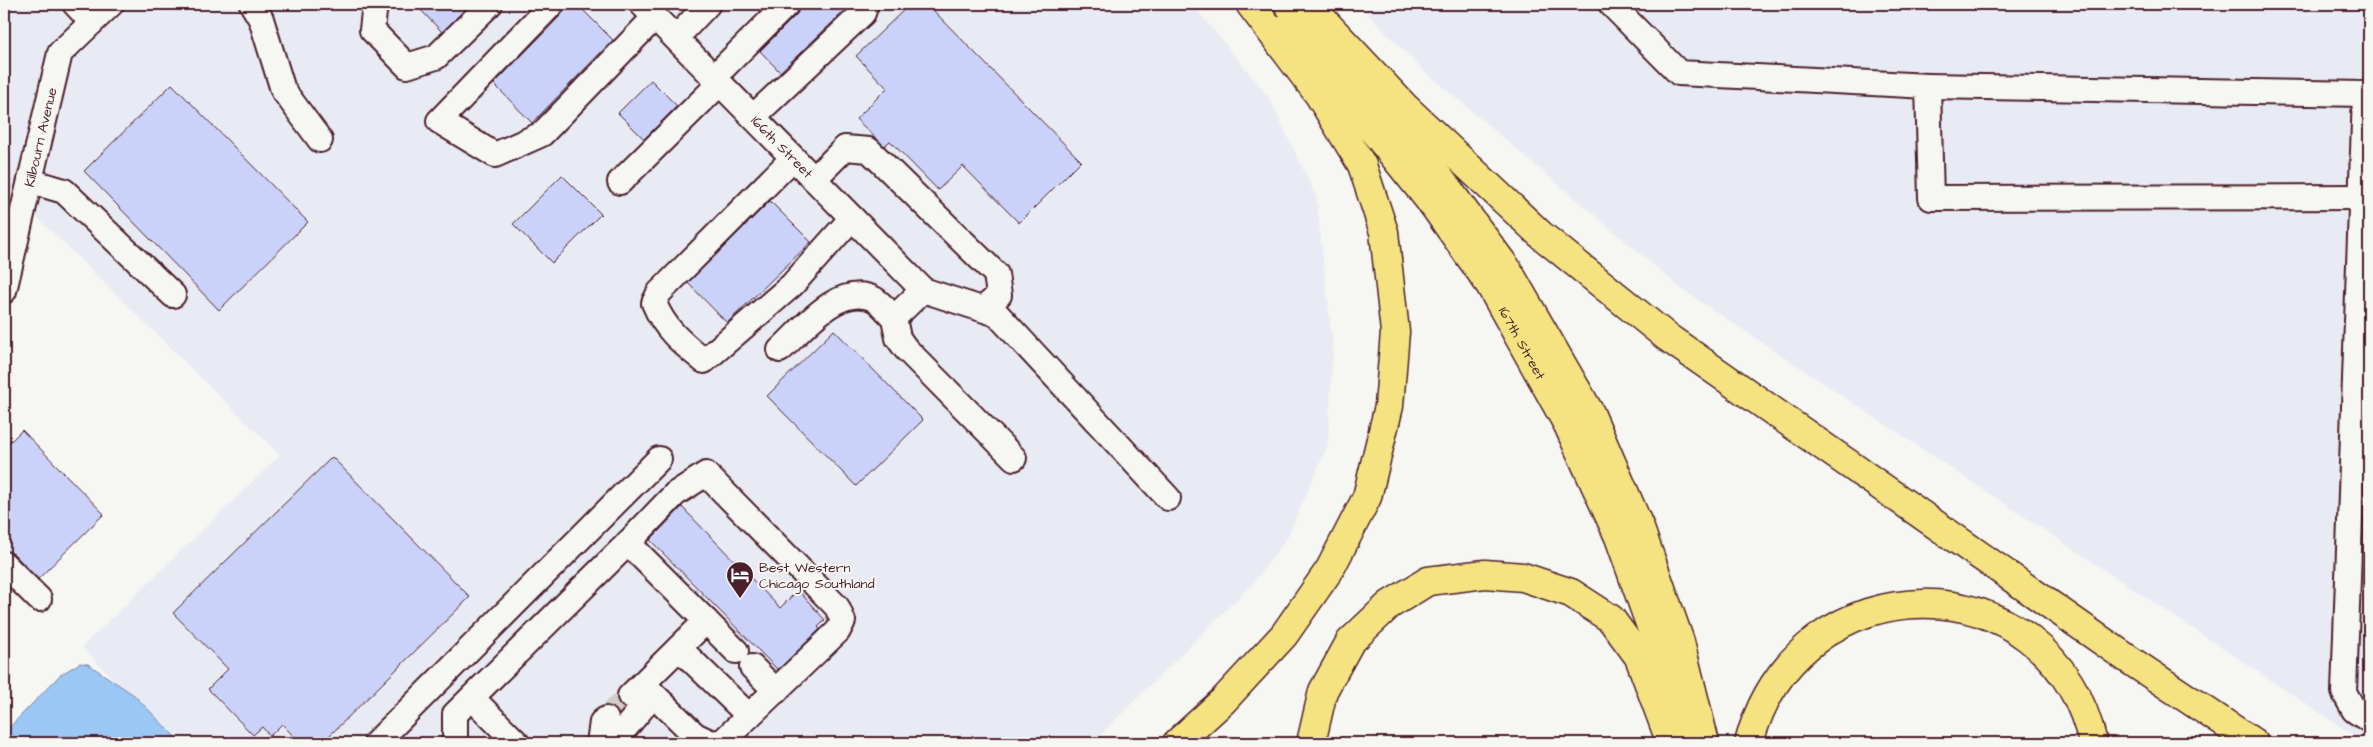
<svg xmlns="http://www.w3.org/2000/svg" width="2373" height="747" font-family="'Architects Daughter',sans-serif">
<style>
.built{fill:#e9ebf4}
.water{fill:#9bc7f5;stroke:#7b84a4}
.building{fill:#cbd2fa;stroke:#4a1f2b}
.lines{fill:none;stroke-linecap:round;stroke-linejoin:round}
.minor-tunnel{stroke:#d4cbca;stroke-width:24;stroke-dasharray:24 12;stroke-linecap:butt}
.minor-casing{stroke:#4a1f2b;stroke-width:28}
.major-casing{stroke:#4a1f2b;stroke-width:31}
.highway-casing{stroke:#4a1f2b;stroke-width:31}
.minor{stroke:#f6f6f2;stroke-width:24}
.major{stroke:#f5e382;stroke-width:28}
.highway{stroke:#f5e382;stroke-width:28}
.labels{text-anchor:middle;stroke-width:4;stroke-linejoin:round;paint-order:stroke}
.street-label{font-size:14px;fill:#4a1f2b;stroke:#f6f6f2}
.poi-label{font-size:14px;fill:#4a1f2b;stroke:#f6f6f2;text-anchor:start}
</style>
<rect width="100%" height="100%" fill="#f6f6f2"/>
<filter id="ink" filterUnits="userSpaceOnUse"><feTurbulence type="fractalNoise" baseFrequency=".02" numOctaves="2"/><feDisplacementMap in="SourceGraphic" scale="10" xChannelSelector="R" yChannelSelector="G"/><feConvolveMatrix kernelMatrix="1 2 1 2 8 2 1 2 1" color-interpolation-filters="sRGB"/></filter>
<g filter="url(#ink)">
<g class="built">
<path d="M4 4H1192L1268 96 1316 196 1333 346 1328 445 1287 538 1254 582 1092 743H175L82 647 280 455 4 185Z"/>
<path d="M1357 4H2369V743H2365L1683 290 1423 70Z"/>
</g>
<path class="water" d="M80 663 88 664 134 695 181 743H4V733L60 675Z"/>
<g class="building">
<path d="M415 4H471L442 32Z"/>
<path d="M565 4H577L613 40 532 123 494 84 562 14Z"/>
<path d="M800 4H852L780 72 760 51 797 14Z"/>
<path d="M910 4H927L1081 161 1019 223 963 166 938 190 890 141 884 146 856 119 887 88 856 56Z"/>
<path d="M651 80 677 106 644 139 618 113Z"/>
<path d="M172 84 308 222 219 310 84 171Z"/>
<path d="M562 175 601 214 552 263 513 224Z"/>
<path d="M770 201 811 242 727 323 688 283Z"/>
<path d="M834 330 923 420 856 486 767 396Z"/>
<path d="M22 430 104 514 38 579 14 554 4 551V448Z"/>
<path d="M332 457 470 597 322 743H300L282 724 270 736 262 727 253 735 208 689 228 669 173 613Z"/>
<path d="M682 507 780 608 798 590 825 620 818 627 820 629 778 670 650 540Z"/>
</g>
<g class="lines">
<path class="minor-tunnel" d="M606 719 630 696"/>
<g class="minor-casing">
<g id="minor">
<path d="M75 4 92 22"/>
<path d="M252 4 261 19 283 90 320 140"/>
<path d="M375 4 372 30 407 66 436 57 490 4"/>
<path d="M552 4 439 121 495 155 542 134 655 17"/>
<path id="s1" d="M642 4 923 290 997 314 1168 498"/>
<path d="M1611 4 1679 73 1928 86 1931 198 2369 197"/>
<path d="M676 38 708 4"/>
<path d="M714 77 787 4"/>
<path d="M1928 86 2365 94"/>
<path d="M2369 94H2365L2344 692 2354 710 2369 720"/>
<path d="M753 117 863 13 866 4"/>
<path d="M793 158 659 293 654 303C665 330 682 343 704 361L792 285 852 218"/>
<path d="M814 179 845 148 869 150 996 274 999 295 983 309"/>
<path d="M30 181 64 191 173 295"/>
<path d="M620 182 720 83"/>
<path d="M923 290 894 318 898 338 906 349 1014 458"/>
<path id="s2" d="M4 291 60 53 111 4"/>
<path d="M780 350C803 329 839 282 874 299 881 303 888 312 894 318"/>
<path d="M628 543 675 494 706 474 837 607 843 621 838 631 749 716 679 648"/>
<path d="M4 564 39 599"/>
<path d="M706 621 736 651"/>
<path d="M752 667 776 691"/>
<path d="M643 684 695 735 712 743"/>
<path d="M472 698 517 743"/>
<path d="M376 743 659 459"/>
<path d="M455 743V714L628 543 706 621 630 696"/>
<path d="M599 743 602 722 606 719"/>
<path d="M608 743 616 739 643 707V700L637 690"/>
<path d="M712 743 723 741 749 716"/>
</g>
</g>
<g class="major-casing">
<g id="major">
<path d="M1288 4 1386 111 1448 189 1507 269 1590 413 1639 526 1680 642 1705 743"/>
<path id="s3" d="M1282 30 1368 124 1434 206 1490 285 1568 425 1619 537 1660 652 1684 743"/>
</g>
</g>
<g class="highway-casing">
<g id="highway">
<path d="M1301 4 1326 23 1406 108 1541 235 1667 337 2128 659 2254 743"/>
<path d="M1177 743 1223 701 1284 635 1330 569 1367 497 1389 406 1395 332 1384 232 1362 165 1319 95 1250 4"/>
<path d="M1311 743 1323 691 1350 642 1389 605 1428 581 1485 574 1523 577 1571 593 1611 619 1639 657 1671 743"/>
<path d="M1749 743C1797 559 2051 556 2093 743"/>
</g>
</g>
<use href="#minor" class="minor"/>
<use href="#major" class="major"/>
<use href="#highway" class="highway"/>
</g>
</g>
<defs>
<g id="hotel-pin" transform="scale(1.4375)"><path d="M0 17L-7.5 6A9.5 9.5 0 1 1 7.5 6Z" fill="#4a1f2b" stroke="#f6f6f2"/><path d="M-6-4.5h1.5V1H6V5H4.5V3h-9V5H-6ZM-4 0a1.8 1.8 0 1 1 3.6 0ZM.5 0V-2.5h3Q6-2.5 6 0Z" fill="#fff"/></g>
</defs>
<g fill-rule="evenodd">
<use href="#hotel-pin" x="740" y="575"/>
</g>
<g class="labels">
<g class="street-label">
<text dy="5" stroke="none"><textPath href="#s2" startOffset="158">Kilbourn Avenue</textPath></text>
<text dy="5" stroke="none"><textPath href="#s1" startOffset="200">166th Street</textPath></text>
<text dy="5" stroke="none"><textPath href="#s3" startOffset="396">167th Street</textPath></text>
</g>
<g class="poi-label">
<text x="759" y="572">Best Western<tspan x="759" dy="16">Chicago Southland</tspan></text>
</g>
</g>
<rect width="2373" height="747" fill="none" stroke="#f6f6f2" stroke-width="20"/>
<rect x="10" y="10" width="2353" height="727" fill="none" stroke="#4a1f2b" stroke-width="2" filter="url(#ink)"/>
</svg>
